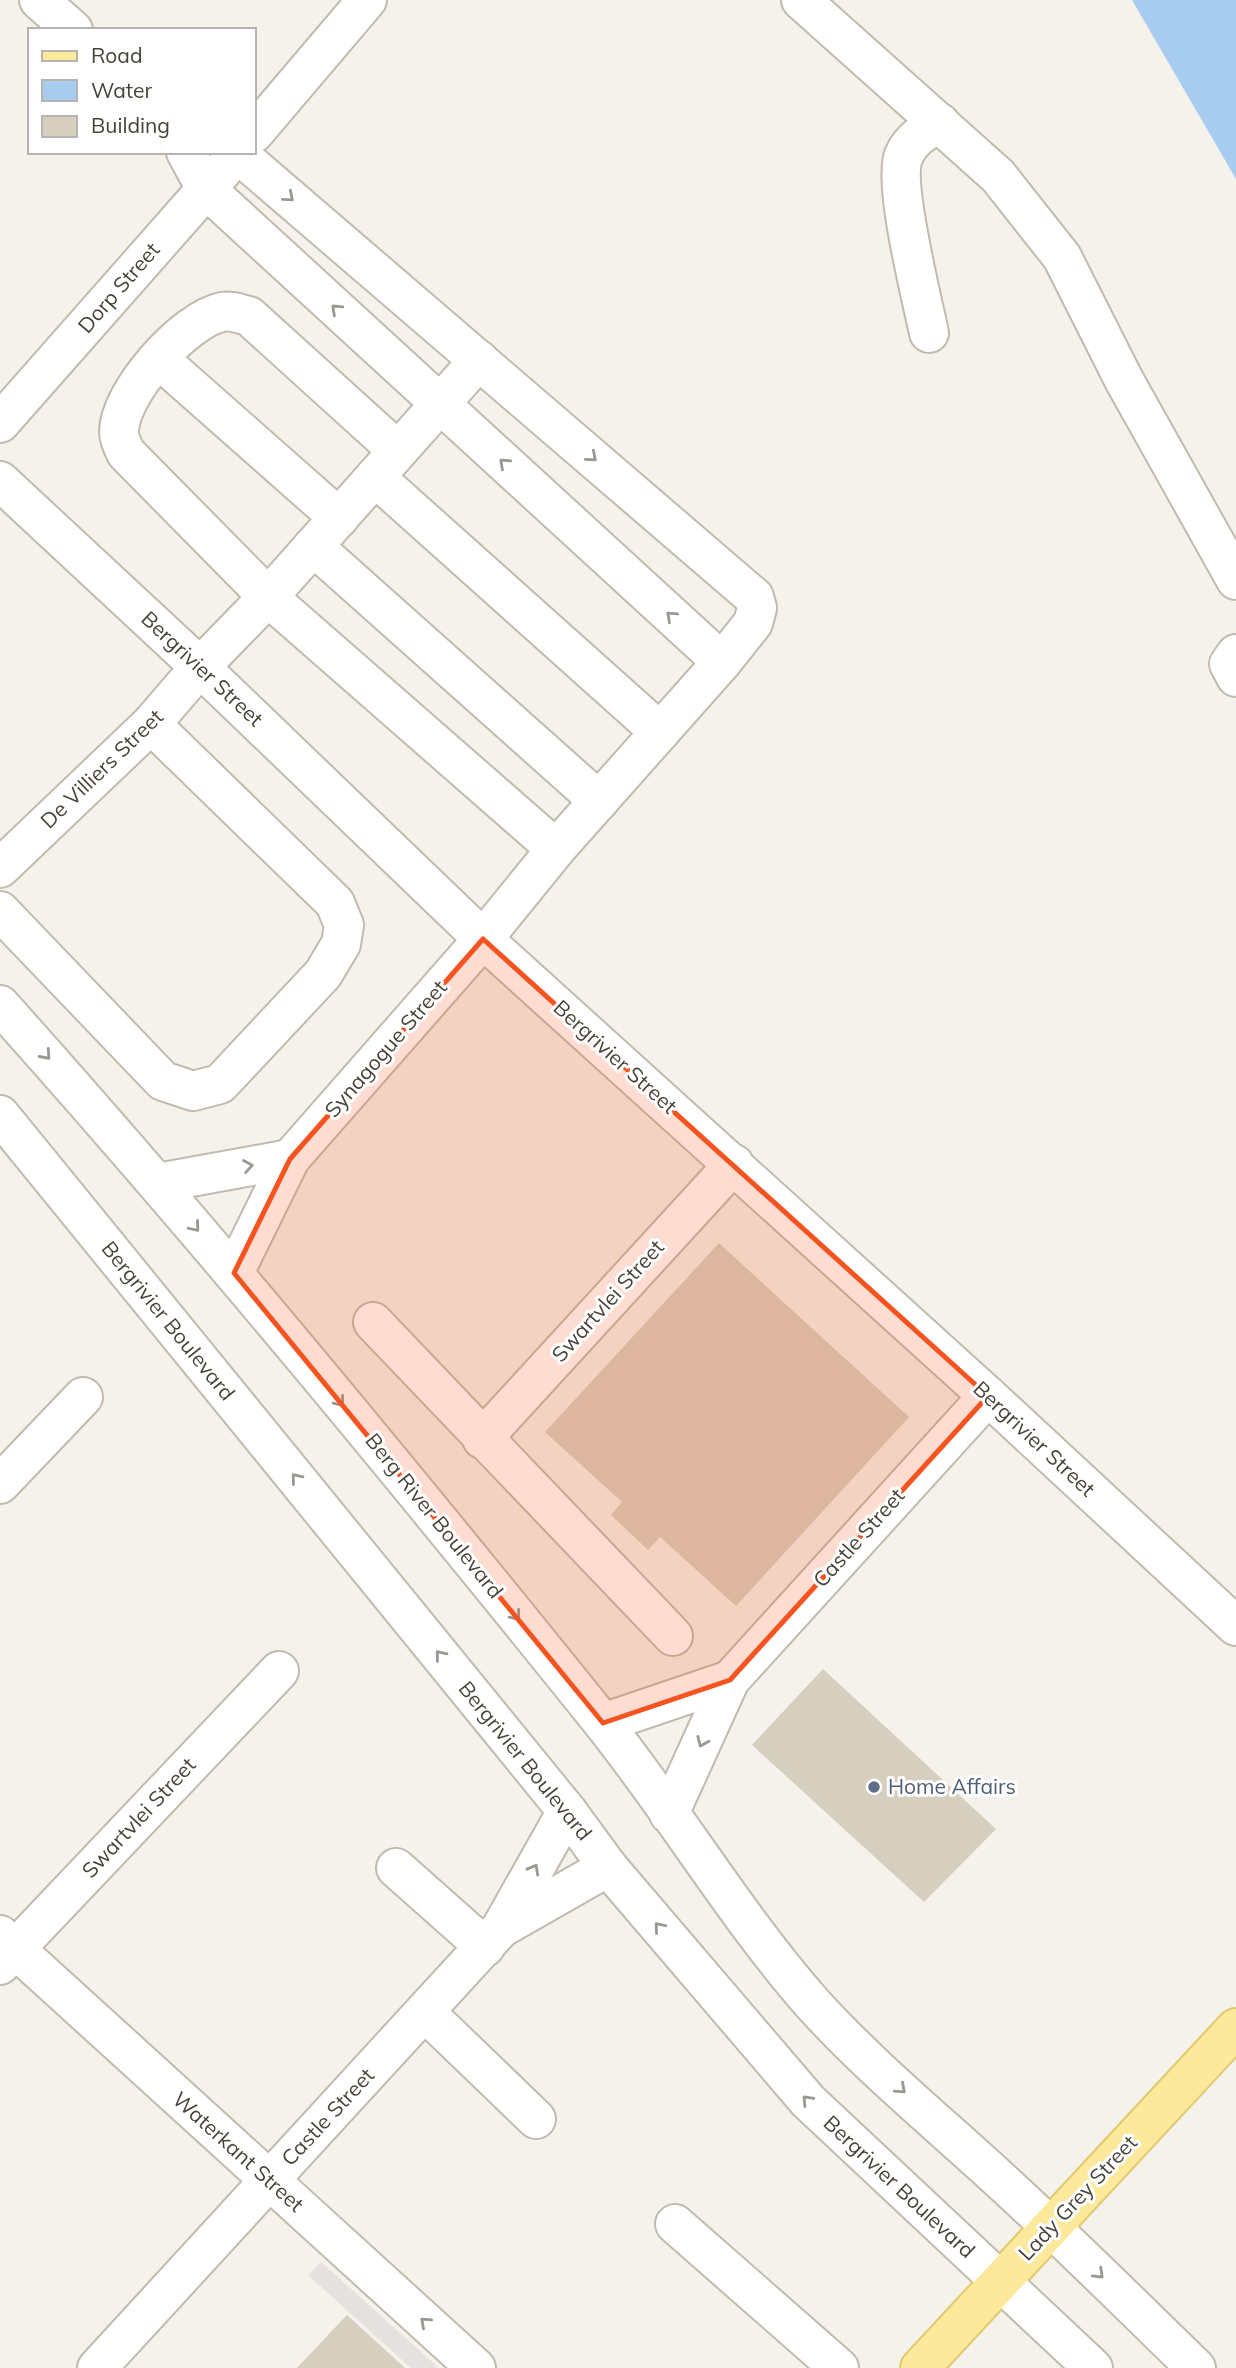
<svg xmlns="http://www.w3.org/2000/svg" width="1236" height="2368" font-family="Mulish,sans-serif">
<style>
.parking{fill:#e3e2de}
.water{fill:#a8ccef}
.building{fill:#d6cfbf}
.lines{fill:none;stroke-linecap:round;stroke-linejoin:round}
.minor-casing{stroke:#c0bbac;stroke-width:42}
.major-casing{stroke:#e2c86b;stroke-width:42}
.minor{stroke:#fff;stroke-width:38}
.major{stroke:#fce99c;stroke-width:38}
.oneway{stroke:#9a9892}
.marked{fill:#f55320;fill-opacity:0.2;stroke:#f55320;stroke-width:5;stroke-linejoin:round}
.service-dot{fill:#5c6f8a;stroke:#fff;stroke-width:2.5}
.labels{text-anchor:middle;stroke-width:6;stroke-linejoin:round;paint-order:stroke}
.street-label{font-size:21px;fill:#484338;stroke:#fff}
.service-label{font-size:21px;fill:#4e5e75;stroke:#fff;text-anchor:start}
</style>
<rect width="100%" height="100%" fill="#f4f2ea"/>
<path class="parking" d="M321 2262 439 2368H411L308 2275Z"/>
<path class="water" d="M1132 0H1236V179Z"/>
<g class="building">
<path d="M719 1243 909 1417 736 1606 660 1537 648 1550 611 1515 622 1502 545 1432Z"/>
<path d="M823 1669 996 1829 924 1902 752 1745Z"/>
<path d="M347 2315 405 2368H297Z"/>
</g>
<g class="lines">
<g class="minor-casing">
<g id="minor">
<path d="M39 0 73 30"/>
<path d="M801 0 998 176 1062 257 1124 380 1236 580"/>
<path d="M254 133 367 0"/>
<path d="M186 152 206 189 722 662"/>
<path d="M929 333C922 299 892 181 904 155 912 138 925 131 940 123"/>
<path d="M159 359 339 518"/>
<path d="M0 423 223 170"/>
<path d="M398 451 249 316C240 314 230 310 222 312 184 320 119 393 119 432 119 439 123 447 126 453L268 597 556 849"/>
<path d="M375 477 660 732"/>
<path d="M0 481 200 667 483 939 988 1396 1236 1626"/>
<path d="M313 546 599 801"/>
<path d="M1236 654 1229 664 1236 677"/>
<path d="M0 868 151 724 200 667 268 597 479 360"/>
<path d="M0 911 163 1081 193 1091 220 1084 323 974 341 944 344 925 335 903 151 724"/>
<path d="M0 1005C207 1236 404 1476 599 1718 673 1810 734 1914 812 2003 869 2066 936 2121 998 2178 1066 2240 1130 2304 1196 2368"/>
<path d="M0 1115 567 1811 608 1867 808 2101 1093 2368"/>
<path d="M158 1183 290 1159"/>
<path d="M234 1273 290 1159 483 939 556 849 722 662 753 623 757 608 754 597 236 152"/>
<path d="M373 1322 673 1636"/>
<path d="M482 1439 734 1164"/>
<path d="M0 1484 83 1397"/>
<path d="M603 1723 730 1680"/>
<path d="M669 1814 730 1680 988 1396"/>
<path d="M396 1868 485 1947"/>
<path d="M501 1928 608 1867"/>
<path d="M0 1935 476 2368"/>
<path d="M0 1965 279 1671"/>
<path d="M426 2013 536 2119"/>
<path d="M675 2224 839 2368"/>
<path d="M97 2368 501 1928 567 1811"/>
</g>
</g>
<g class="major-casing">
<path id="major" d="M920 2368 1236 2028"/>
</g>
<use href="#minor" class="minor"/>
<use href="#major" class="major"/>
</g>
<defs><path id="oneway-chevron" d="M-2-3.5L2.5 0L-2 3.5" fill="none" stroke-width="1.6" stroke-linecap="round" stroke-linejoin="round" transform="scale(1.75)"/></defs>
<g class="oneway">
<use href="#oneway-chevron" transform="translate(289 197) rotate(41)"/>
<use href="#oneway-chevron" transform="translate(336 309) rotate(-137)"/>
<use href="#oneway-chevron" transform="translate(592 457) rotate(41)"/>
<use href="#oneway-chevron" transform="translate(504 463) rotate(-138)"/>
<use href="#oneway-chevron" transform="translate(671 616) rotate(-138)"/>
<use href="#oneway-chevron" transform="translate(46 1055) rotate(48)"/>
<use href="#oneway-chevron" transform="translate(248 1166) rotate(-10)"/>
<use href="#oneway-chevron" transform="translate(195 1227) rotate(50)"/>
<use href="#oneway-chevron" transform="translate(340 1402) rotate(51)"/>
<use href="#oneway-chevron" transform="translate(296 1478) rotate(-129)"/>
<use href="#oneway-chevron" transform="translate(516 1616) rotate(51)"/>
<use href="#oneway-chevron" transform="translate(440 1655) rotate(-129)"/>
<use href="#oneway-chevron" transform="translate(702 1742) rotate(114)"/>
<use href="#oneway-chevron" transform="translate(534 1869) rotate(-61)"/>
<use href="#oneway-chevron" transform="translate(659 1927) rotate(-130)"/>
<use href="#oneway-chevron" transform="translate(901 2089) rotate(42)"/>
<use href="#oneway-chevron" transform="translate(807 2100) rotate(-133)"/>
<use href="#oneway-chevron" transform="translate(1099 2274) rotate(44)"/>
<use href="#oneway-chevron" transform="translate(425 2322) rotate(-138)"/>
</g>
<path class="marked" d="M483 939 988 1396 730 1680 603 1723 234 1273 290 1159Z"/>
<circle class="service-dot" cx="874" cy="1787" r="7"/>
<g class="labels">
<g class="street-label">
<text transform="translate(119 288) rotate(-49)" y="7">Dorp Street</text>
<text transform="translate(202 669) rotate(43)" y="7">Bergrivier Street</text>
<text transform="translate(102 769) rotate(-44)" y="7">De Villiers Street</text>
<text transform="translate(386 1049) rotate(-49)" y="7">Synagogue Street</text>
<text transform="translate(615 1057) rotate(42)" y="7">Bergrivier Street</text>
<text transform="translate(608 1301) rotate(-48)" y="7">Swartvlei Street</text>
<text transform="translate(168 1321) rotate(51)" y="7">Bergrivier Boulevard</text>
<text transform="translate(1034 1439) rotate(43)" y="7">Bergrivier Street</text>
<text transform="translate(434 1516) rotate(51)" y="7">Berg River Boulevard</text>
<text transform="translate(859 1538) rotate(-48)" y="7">Castle Street</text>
<text transform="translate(525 1761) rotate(51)" y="7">Bergrivier Boulevard</text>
<text transform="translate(139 1818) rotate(-47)" y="7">Swartvlei Street</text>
<text transform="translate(328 2117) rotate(-47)" y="7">Castle Street</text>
<text transform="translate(238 2152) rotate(42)" y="7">Waterkant Street</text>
<text transform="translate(899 2187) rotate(43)" y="7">Bergrivier Boulevard</text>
<text transform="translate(1078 2198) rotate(-47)" y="7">Lady Grey Street</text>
</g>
<g class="service-label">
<text x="888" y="1794">Home Affairs</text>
</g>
</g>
<rect x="28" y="28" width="228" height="126" fill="#ffffff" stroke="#b6b4af" stroke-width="2"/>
<rect x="42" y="51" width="35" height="10" fill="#fce99c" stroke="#b6b4af" stroke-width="2"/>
<text x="91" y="63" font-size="21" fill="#484338">Road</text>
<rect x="42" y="80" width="35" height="21" fill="#a8ccef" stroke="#b6b4af" stroke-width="2"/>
<text x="91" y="98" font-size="21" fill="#484338">Water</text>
<rect x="42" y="116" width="35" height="21" fill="#d6cfbf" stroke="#b6b4af" stroke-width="2"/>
<text x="91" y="133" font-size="21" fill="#484338">Building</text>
</svg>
